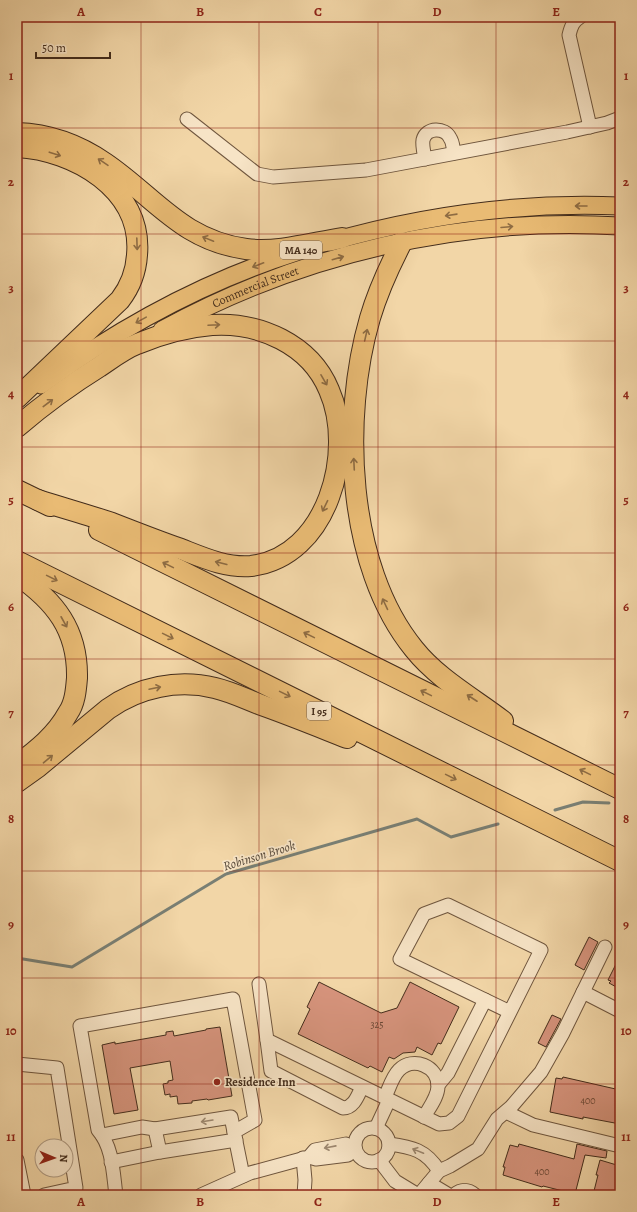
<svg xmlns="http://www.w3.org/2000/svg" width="637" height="1212" font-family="Alegreya,serif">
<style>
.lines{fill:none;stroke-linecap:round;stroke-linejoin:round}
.stream{stroke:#797f74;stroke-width:3}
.building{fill:#d7947d;stroke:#432c1b}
.minor-casing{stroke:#6f563e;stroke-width:15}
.major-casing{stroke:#432c1b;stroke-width:19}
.highway-casing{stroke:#432c1b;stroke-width:22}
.minor{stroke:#f7e4c6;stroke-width:13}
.major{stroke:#e9bb74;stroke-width:17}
.highway{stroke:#e9bb74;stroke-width:20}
.oneway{stroke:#8e6c43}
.oneway2{stroke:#9d8870}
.grid{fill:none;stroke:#8f2418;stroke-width:1;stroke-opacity:0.55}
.poi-dot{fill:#8f2418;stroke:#f7e4c6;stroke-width:1.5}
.labels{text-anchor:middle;stroke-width:3.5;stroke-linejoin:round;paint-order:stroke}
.number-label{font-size:10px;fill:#684634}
.shield{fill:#f7e4c6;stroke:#79634e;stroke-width:1}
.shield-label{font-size:11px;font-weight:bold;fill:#432c1b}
.street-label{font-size:12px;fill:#432c1b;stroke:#f7e4c6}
.poi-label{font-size:12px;font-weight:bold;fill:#432c1b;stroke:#f7e4c6;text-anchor:start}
.water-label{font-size:13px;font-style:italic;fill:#554839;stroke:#f7e4c6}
.neatline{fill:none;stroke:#8f2418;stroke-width:1.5}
.grid-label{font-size:13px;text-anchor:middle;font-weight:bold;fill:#8f2418}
</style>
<rect width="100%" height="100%" fill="#f2d6a7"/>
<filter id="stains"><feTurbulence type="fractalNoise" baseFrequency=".005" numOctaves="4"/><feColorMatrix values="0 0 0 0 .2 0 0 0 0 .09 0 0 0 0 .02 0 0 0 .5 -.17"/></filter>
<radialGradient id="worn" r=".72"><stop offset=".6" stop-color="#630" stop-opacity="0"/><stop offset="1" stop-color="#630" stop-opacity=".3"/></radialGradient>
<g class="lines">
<g class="stream">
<path d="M555 810 583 802 609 803"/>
<path d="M17 958 72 967 226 874 417 819 451 837 498 824"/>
</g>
</g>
<g class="building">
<path d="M589 937 598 942 584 970 575 965Z"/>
<path d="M620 956V989L609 983 611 981 608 980Z"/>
<path d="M319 982 381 1013 397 1008 410 982 459 1007 441 1044 438 1043 432 1055 417 1047 415 1052 403 1053 394 1059 389 1057 382 1072 370 1066 368 1068 298 1034 310 1009 307 1007Z"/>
<path d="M552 1015 561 1019 546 1047 538 1043Z"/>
<path d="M220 1027 232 1096 208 1100 207 1099 192 1101V1103L178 1104 177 1096 170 1097V1094L165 1095 163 1084 168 1083V1081L173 1080 170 1061 130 1068 138 1110 114 1114 102 1045 115 1042V1044L166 1035V1032L173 1031 174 1036 206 1030V1029Z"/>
<path d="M563 1077 620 1090V1124L583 1117V1119L550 1112 556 1078 562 1079Z"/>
<path d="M519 1144 574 1159 577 1144 607 1151 606 1158 585 1155 575 1194 543 1186 542 1187 503 1175 505 1167H503L510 1145 518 1147Z"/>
<path d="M600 1160 620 1166V1195H593L598 1175H596Z"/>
</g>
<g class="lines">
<g class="minor-casing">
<g id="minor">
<path d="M580 17C573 21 571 27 569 35L590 127"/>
<path d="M187 119 257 174 273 177 366 170 567 132 607 123 620 118"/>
<path d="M425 159C424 153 422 145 423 140 426 127 445 127 450 138 453 142 453 148 454 153"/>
<path d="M259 984 267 1040 439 1124 449 1123 458 1116 541 950 448 905 424 914 400 959 510 1012"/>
<path d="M583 992 620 1011"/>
<path d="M267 1040 271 1071 343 1108C354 1108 358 1095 362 1087"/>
<path d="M17 1064 57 1068 76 1188 44 1195"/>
<path d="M438 1085 448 1073 485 1000"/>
<path d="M385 1097C389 1089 392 1077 399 1070 413 1056 438 1066 438 1086 438 1097 429 1108 424 1117"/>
<path d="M506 1112 533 1125 620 1146"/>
<circle cx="372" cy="1145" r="17"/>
<path d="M376 1128 389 1100"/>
<path d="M155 1129 160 1152"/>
<path d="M102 1135 142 1127 155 1129 231 1117 243 1176"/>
<path d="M389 1144C412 1147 426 1150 439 1171"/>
<path d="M309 1157 316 1159 348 1155 351 1149H355"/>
<path d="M303 1158 305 1180 304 1195"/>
<path d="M17 1160 24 1195"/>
<path d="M379 1160 395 1181 418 1195"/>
<path d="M111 1162 160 1152 236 1140"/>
<path d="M429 1183 449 1195"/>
<path d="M116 1195C113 1173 113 1147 98 1130L80 1026 233 999 255 1120 234 1132"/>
<path d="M201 1195 250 1173 309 1157 315 1150 346 1144 351 1149"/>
<path d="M419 1195 439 1171 450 1166 478 1149 497 1119 511 1107 541 1072 563 1033 605 947"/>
<path d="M454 1195C461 1189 468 1189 475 1195"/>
</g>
</g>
<g class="major-casing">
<g id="major">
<path d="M330 242C424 215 522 202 620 206"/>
<path id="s1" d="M162 330C300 254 463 216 620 226"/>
<path d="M41 385C119 328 205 281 297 252"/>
</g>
</g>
<g class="highway-casing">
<g id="highway">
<path d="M17 133C49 134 79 145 105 163 155 197 181 240 246 249 278 253 311 243 342 238"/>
<path d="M17 147C74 150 143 189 137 255 136 271 130 287 120 300L17 398"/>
<path d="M402 242C389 267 378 291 370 318 341 417 346 566 414 649 438 679 473 698 503 721"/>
<path d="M17 427C43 405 70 385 99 367 111 359 124 349 137 344 161 334 187 327 212 325 259 322 310 344 329 390 356 451 328 557 251 566 226 568 204 558 181 549 158 541 135 532 112 523 88 515 63 508 38 500"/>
<path d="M17 490 50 506"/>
<path d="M99 530 620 789"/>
<path d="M17 561 620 861"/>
<path d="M17 575C55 601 78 630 77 678 76 690 75 703 68 713 56 735 37 750 17 765"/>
<path d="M17 782 38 767 108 709C139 687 178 679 215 688 232 692 248 700 264 706 292 716 319 727 347 738"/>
</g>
</g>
<use href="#minor" class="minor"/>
<use href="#major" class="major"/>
<use href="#highway" class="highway"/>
</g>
<defs><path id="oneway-shaft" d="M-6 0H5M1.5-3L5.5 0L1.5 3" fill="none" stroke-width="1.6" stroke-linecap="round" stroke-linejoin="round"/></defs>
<g class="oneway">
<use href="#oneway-shaft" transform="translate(55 154) rotate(18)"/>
<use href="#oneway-shaft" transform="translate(103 162) rotate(-146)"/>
<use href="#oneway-shaft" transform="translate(581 206) rotate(180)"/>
<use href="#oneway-shaft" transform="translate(451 215) rotate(172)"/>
<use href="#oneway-shaft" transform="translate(507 227) rotate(-5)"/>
<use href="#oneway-shaft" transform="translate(208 239) rotate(-158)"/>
<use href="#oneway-shaft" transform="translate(137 244) rotate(88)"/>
<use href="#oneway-shaft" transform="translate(338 258) rotate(-16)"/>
<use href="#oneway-shaft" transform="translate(258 265) rotate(159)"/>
<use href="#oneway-shaft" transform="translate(141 320) rotate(151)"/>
<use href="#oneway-shaft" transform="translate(214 325) rotate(-3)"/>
<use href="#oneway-shaft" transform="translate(366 335) rotate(-77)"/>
<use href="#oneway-shaft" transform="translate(324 380) rotate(60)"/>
<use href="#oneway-shaft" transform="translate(48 403) rotate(-37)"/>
<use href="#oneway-shaft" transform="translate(354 464) rotate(-93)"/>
<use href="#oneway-shaft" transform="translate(325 506) rotate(116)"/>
<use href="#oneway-shaft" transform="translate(221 563) rotate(-166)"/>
<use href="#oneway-shaft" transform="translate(168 565) rotate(-154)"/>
<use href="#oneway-shaft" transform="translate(52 578) rotate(26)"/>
<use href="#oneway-shaft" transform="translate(385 604) rotate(-115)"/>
<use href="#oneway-shaft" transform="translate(64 622) rotate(61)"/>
<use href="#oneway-shaft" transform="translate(309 635) rotate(-154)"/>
<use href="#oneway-shaft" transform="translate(168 636) rotate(26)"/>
<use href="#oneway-shaft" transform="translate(155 688) rotate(-12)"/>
<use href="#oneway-shaft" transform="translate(426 693) rotate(-154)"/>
<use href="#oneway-shaft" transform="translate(285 694) rotate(26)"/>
<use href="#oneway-shaft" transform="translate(472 698) rotate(-147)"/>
<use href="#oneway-shaft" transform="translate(48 759) rotate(-40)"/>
<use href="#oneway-shaft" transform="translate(585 772) rotate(-154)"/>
<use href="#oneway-shaft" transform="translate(451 777) rotate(26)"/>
</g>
<g class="oneway2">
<use href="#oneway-shaft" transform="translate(207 1121) rotate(171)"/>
<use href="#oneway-shaft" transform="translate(330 1147) rotate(169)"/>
<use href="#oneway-shaft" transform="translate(418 1151) rotate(-158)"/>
</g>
<path class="grid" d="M141 17V1195M259 17V1195M378 17V1195M496 17V1195M17 128H620M17 234H620M17 341H620M17 447H620M17 553H620M17 659H620M17 765H620M17 871H620M17 978H620M17 1084H620"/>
<circle class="poi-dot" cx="217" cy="1082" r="4"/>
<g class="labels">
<g class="number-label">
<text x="377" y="1028">325</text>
<text x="588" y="1104">400</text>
<text x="542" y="1175">400</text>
</g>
<g class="shield">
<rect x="280" y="241" width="42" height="18" rx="3"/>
<rect x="307" y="702" width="24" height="18" rx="3"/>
</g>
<g class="shield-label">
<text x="301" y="254">MA 140</text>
<text x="319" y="715">I 95</text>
</g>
<g class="street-label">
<text dy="4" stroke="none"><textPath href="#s1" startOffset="103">Commercial Street</textPath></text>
</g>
<g class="poi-label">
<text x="225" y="1086">Residence Inn</text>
</g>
<g class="water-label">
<text transform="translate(259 855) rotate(-17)" y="5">Robinson Brook</text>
</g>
</g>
<rect width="637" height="1212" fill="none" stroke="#f2d6a7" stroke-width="44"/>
<g transform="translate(54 1158) rotate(92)"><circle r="19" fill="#f7e4c6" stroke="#af9a82"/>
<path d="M0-3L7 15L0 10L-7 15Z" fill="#8f2418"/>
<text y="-6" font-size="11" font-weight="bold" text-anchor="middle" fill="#432c1b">N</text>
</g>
<path d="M36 52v6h74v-6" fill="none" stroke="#432c1b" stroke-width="2"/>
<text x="42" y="52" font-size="12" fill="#432c1b" stroke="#f7e4c6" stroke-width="3" paint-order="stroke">50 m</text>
<rect x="22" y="22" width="593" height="1168" class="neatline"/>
<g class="grid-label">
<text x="81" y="16">A</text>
<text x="200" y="16">B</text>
<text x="318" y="16">C</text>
<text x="437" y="16">D</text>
<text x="556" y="16">E</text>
<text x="11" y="80">1</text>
<text x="626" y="80">1</text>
<text x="11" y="186">2</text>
<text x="626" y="186">2</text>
<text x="11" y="292">3</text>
<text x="626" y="292">3</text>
<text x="11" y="398">4</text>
<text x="626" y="398">4</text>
<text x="11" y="504">5</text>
<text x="626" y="504">5</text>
<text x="11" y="611">6</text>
<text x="626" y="611">6</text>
<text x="11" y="717">7</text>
<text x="626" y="717">7</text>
<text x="11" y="823">8</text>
<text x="626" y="823">8</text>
<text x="11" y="929">9</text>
<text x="626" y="929">9</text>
<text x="11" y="1035">10</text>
<text x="626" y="1035">10</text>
<text x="11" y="1141">11</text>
<text x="626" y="1141">11</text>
<text x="81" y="1206">A</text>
<text x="200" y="1206">B</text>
<text x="318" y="1206">C</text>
<text x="437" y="1206">D</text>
<text x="556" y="1206">E</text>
</g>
<rect width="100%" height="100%" filter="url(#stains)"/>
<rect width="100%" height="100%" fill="url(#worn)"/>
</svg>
